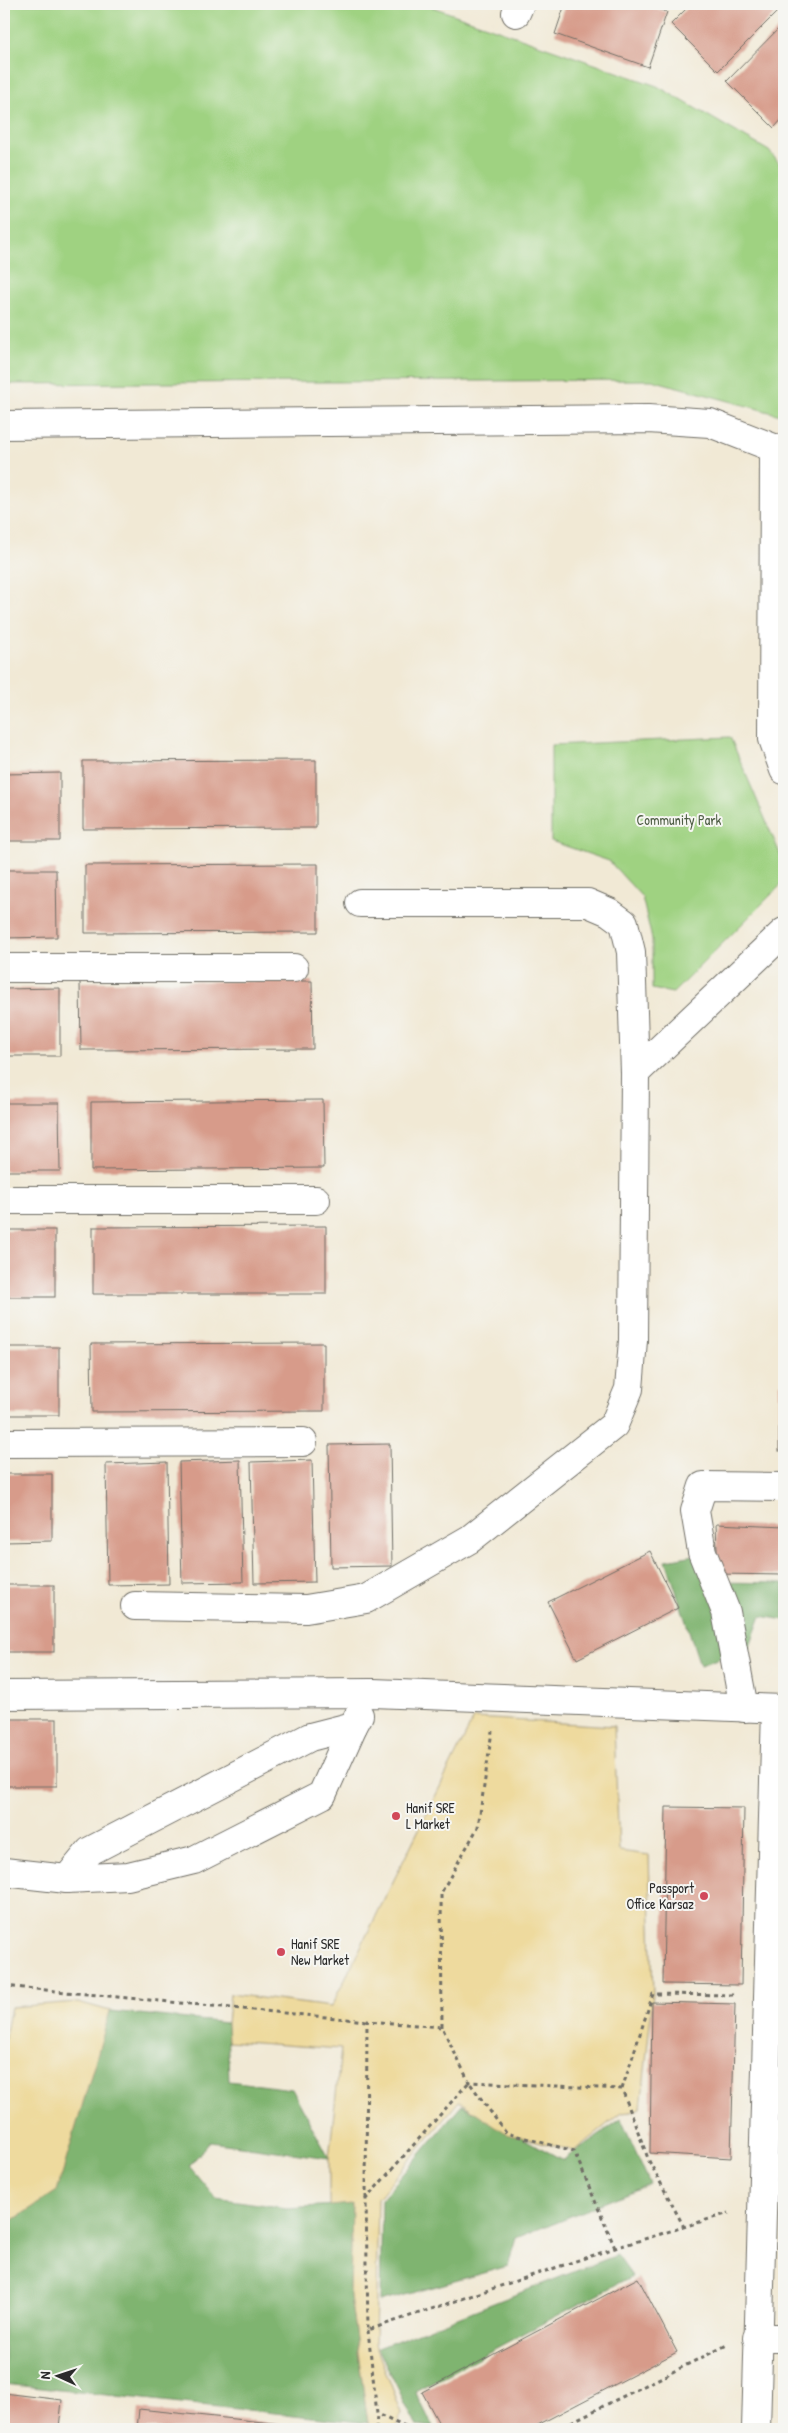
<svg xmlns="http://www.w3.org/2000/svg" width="788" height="2433" font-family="'Patrick Hand',sans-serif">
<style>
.green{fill:#9fd281;stroke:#657e56}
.forest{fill:#7fb46f;stroke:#55704d}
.sand{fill:#eeda9e;stroke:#8c8264}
.building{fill:#d79b8a}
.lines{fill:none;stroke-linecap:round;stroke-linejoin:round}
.minor-casing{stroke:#706e66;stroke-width:30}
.path{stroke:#706e66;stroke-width:3;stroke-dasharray:4 4;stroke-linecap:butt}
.minor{stroke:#fff;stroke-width:28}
.poi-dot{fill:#d1495b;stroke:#f6f6f2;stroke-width:2}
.labels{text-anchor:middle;stroke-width:4;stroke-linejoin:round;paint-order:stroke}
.park-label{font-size:14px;fill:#4e5d45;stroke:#f6f6f2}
.poi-label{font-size:14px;fill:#2b2b2b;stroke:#f6f6f2;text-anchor:start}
</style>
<rect width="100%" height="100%" fill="#f6f6f2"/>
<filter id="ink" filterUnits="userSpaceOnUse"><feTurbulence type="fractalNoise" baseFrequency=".02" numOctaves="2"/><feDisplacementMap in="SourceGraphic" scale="10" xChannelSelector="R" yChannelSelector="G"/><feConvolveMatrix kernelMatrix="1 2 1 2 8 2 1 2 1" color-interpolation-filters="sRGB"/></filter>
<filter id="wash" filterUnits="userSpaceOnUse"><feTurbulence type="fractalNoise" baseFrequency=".0096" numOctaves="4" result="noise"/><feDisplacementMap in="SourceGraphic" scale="20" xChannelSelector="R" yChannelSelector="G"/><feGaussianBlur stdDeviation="1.12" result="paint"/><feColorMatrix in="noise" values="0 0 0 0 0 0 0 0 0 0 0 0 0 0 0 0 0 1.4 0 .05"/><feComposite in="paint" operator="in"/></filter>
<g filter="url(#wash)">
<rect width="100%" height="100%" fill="#f1e9d5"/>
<g class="green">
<path d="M4 4H424L657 86 769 151 784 169V416L652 380 4 384Z"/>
<path d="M730 737 784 863V882L673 993 652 989V939L642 897 609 861 551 841V745Z"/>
</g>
<g class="forest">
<path d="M712 1552 714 1582 784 1583V1620L761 1616 749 1648 700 1665 666 1560Z"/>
<path d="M110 2011 227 2023 229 2081 292 2089 329 2158 210 2142 189 2166 216 2198 287 2208 352 2204 350 2296 368 2423 4 2384V2226L57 2191Z"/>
<path d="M462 2105 563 2160 621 2119 650 2184 516 2238 508 2266 380 2302 382 2199Z"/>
<path d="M617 2255 632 2276 415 2391 433 2427 416 2425 378 2348Z"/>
</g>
<g class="sand">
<path d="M474 1718 614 1726 619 1851 649 1855 653 1994 641 2108 631 2112 621 2113 574 2151 506 2133 459 2101 378 2198 375 2344 402 2413 395 2429H369L350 2296 352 2204 329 2206V2158L341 2049 228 2041 227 2023 230 1994 331 2007Z"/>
<path d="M78 2002 110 2011 57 2191 4 2226V2042L11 2007Z"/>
</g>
<g id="blocks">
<g class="building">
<path d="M565 4H643L667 12 648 67 555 34Z"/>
<path d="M691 4H784V5L718 71 671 24Z"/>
<path d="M784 23V117L774 128 727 81Z"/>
<path d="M316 760V828L83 829V761Z"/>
<path d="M60 773V841H4V774Z"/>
<path d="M318 864V932L85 933V865Z"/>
<path d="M4 870H56L57 937 4 938Z"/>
<path d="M312 981 313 1049 81 1050 80 982Z"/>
<path d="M60 988V1056H4V989Z"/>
<path d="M323 1100 324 1168 91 1170V1102Z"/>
<path d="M4 1103H59L60 1171H4Z"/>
<path d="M326 1226V1294H93V1227Z"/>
<rect x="4" y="1230" width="51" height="67"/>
<path d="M324 1343V1411L92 1412 91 1344Z"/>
<rect x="4" y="1347" width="55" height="68"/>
<rect x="779" y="1384" width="5" height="67"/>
<path d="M390 1444 392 1566 331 1567 329 1445Z"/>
<path d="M240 1460 243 1582 182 1583 179 1462Z"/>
<path d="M312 1460 315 1582 254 1583 251 1462Z"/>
<path d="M167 1462 169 1584 108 1585 106 1464Z"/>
<path d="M4 1474H52V1541L4 1542Z"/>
<path d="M716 1524 784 1527V1575L718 1574Z"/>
<path d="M650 1551 678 1608 577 1659 548 1602Z"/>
<rect x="4" y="1585" width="50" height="67"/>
<rect x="4" y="1719" width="53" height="67"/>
<path d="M666 1807 744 1808 741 1985 663 1984Z"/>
<path d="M652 2002 735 2004 731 2158 650 2153Z"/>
<path d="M638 2278 677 2352 530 2429H442L422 2392Z"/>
<path d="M4 2393 62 2400 59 2429H4Z"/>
<path d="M139 2409 320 2428V2429H137Z"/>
</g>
</g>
</g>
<g filter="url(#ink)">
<use href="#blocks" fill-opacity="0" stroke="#706e66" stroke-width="1"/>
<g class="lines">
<g class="minor-casing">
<g id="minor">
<path d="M516 13 520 4"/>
<path d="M4 425 648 419 710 423 784 452"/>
<path d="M774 448 773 739 784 770"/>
<path d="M4 968H294"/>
<path d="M635 1073 784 932"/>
<path d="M4 1200H316"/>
<path d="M4 1443 303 1442"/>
<path d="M135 1606 306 1609 366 1599 470 1539 614 1425 629 1389 633 1340 635 1073 631 952 624 923 609 912 588 903H360"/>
<path d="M4 1695 373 1693 784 1709"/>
<path d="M744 1708 726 1612 702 1552 695 1511 703 1486 784 1487"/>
<path d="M4 1872 67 1879 128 1876 194 1860 322 1795 353 1726"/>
<path d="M67 1879 90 1851 310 1737 353 1726 359 1715"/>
<path d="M757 2338H784"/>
<path d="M756 2429 776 1709"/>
</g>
</g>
<g class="path">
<path d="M4 1986 367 2021"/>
<path d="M442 2027 441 1893 478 1827 492 1731"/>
<path d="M622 2089 653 1994 737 1995"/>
<path d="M366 2199 367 2021 442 2027 469 2082 622 2089 649 2161 684 2227"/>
<path d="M615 2248 574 2151 506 2133 469 2082 366 2199 368 2330 615 2248 729 2213"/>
<path d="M368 2330 377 2414 409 2429"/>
<path d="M376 2429 377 2414"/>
<path d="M557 2429 727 2345"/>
</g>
<use href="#minor" class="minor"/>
</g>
</g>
<g class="poi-dot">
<circle cx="396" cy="1816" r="5"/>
<circle cx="704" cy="1896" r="5"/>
<circle cx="281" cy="1952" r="5"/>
</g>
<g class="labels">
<g class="park-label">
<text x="679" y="825">Community Park</text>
</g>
<g class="poi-label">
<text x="406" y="1813">Hanif SRE<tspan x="406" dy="16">L Market</tspan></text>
<text x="694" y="1893" text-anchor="end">Passport<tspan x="694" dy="16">Office Karsaz</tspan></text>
<text x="291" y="1949">Hanif SRE<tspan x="291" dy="16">New Market</tspan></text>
</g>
</g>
<rect width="788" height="2433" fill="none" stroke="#f6f6f2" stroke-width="20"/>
<g transform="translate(58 2376) rotate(273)" stroke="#f6f6f2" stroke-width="4" paint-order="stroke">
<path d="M0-4L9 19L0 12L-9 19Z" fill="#2b2b2b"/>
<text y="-8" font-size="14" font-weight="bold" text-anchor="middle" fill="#2b2b2b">N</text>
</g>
</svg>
